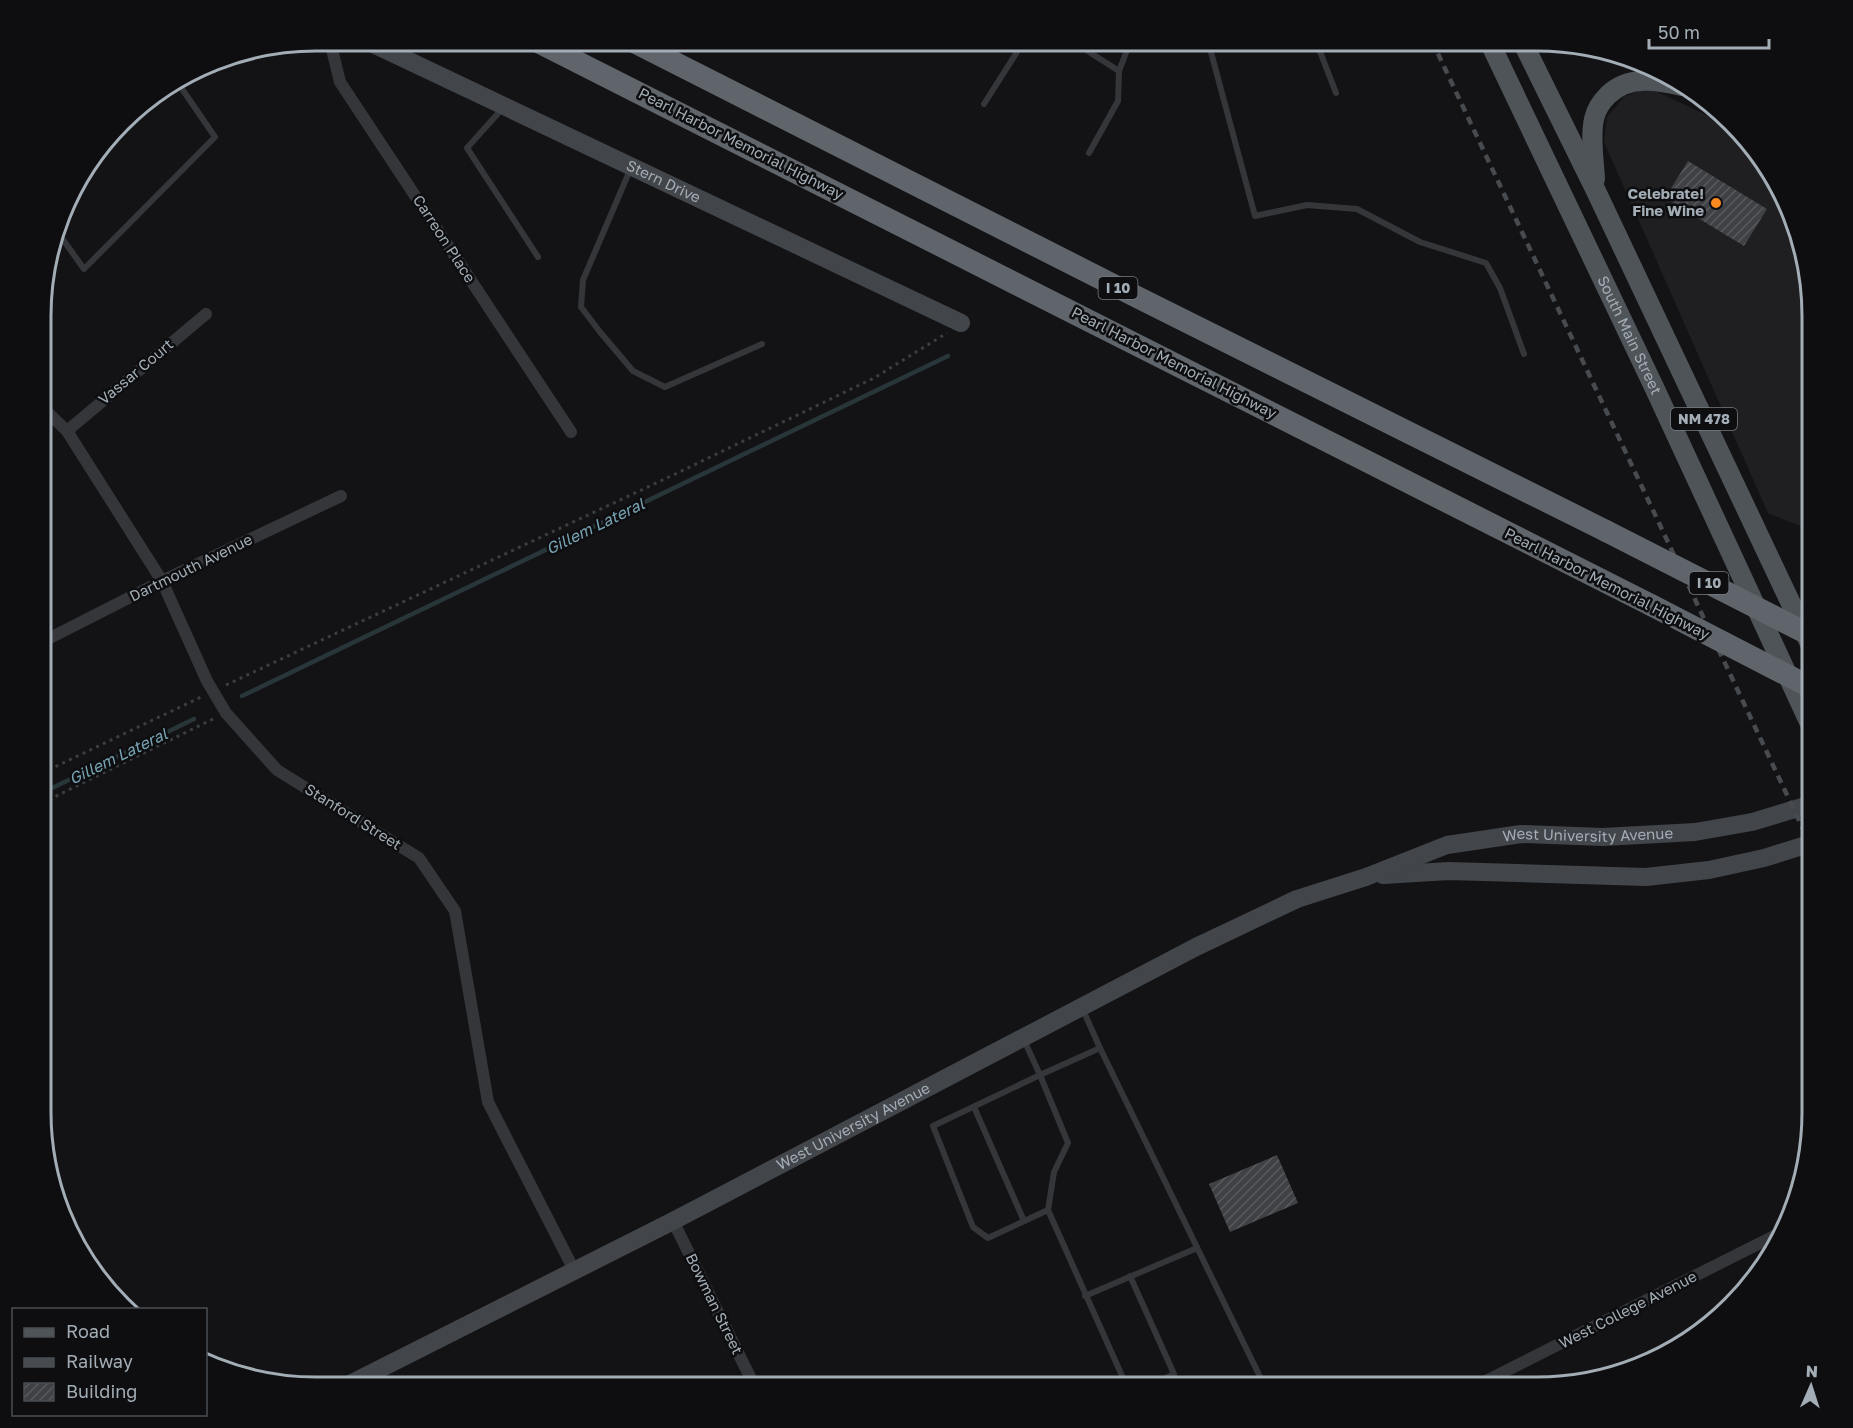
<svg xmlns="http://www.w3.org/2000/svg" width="1853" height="1428" font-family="'Golos Text',sans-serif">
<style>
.built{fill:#1f1f22}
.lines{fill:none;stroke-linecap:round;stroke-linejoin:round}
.stream{stroke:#283539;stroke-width:4.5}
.building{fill:url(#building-hatch)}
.path{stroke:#3a3d41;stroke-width:3;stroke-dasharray:3 4.5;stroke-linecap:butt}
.lane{stroke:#34363a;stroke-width:6}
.street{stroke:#34363a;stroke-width:12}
.secondary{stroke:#42454a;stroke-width:18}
.primary{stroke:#4f5459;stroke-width:20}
.highway{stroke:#5f656b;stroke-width:22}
.rail{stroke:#474a4f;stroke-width:4.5;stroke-dasharray:8 6;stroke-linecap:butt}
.highway-bridge{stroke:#5f656b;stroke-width:22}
.poi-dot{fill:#ff8921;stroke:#0e0e10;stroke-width:2}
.labels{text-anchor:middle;stroke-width:5;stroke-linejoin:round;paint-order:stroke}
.shield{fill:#0e0e10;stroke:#767d84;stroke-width:1.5}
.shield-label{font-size:14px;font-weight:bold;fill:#a3adb6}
.street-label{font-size:15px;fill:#a3adb6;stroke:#0e0e10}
.poi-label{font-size:15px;font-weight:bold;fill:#a3adb6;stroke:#0e0e10;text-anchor:end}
.water-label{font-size:16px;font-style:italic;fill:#77a4b4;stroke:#0e0e10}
.rim{fill:none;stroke:#a3adb6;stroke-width:3}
</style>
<defs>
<pattern id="building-hatch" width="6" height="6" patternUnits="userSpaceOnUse" patternTransform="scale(1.5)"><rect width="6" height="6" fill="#3f4145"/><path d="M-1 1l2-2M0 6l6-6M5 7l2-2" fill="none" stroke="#585a5e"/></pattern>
</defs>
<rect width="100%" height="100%" fill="#131315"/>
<path class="built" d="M1647 87 1732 127 1784 195 1812 316V531L1768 513 1604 142 1607 117 1624 97Z"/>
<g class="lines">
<g class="stream">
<path d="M242 696 948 356"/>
<path d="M42 793 194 719"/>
</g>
</g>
<g class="building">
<path d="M1688 161 1767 209 1744 246 1665 198Z"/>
<path d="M1277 1155 1298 1203 1230 1232 1209 1184Z"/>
</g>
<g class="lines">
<g class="path">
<path d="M226 685 669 477 874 378 947 333"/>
<path d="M42 773 201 697"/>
<path d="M42 803 215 718"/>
</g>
<g class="lane">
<path d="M1072 41 1119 71"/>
<path d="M1208 41 1255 216 1307 205 1357 209 1420 242 1486 263 1500 288 1524 354"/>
<path d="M1316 41 1336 93"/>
<path d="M984 104 1024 41"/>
<path d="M502 109 467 148 538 257"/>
<path d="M1089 153 1118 101 1119 71 1129 45 1134 41"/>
<path d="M630 170 583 280 581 307 600 332 633 371 665 387 762 344"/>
<path d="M59 234 84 269 215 137 178 83"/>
<path d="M1083 1010 1100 1048 1265 1387"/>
<path d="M1024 1040 1040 1075 933 1126 973 1227 988 1238 1048 1210 1127 1387"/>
<path d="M974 1107 1024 1221"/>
<path d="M1048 1210 1054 1172 1068 1143 1040 1075 1100 1048"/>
<path d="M1130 1276 1174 1374 1147 1387"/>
<path d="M1085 1296 1197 1248"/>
</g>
<g class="street">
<path d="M330 41 340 82 571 432"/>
<path d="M43 408 67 431 162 581 207 681 226 713 277 770 419 858 455 911 488 1102 574 1270"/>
<path d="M67 431 206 314"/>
<path d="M42 642 162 581 341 496"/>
<path d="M673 1221 755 1387"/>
<path d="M1474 1387 1782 1232"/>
</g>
<g class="secondary">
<path id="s1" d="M367 41 961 323"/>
<path d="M1383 875 1449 871 1646 877 1709 870 1764 858 1812 843"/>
<path id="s2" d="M344 1387 673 1221 1196 947 1297 899 1366 877 1447 845 1521 834 1603 837 1695 832 1752 822 1812 804"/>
</g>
<g class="primary">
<path id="s3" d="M1489 41 1654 387 1812 728"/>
<path d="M1522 41 1596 191 1812 648"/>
<path d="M1595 179C1594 159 1590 138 1594 119 1596 109 1601 102 1608 95 1629 75 1656 80 1682 86"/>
</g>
<g class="highway">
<path d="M536 41 1651 605"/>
<path d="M632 41 1139 298 1606 531"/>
</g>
<path class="rail" d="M1432 41 1812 848"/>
<g class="highway-bridge">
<path d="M1606 531 1812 636"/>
<path d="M1651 605 1812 688"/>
</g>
</g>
<circle class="poi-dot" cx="1716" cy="203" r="6"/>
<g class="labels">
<g class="shield">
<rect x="1098.5" y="277" width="39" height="22" rx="4.5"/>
<rect x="1671" y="408" width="66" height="22" rx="4.5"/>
<rect x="1689.5" y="572" width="39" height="22" rx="4.5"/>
</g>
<g class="shield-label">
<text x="1118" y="293">I 10</text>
<text x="1704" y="424">NM 478</text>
<text x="1709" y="588">I 10</text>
</g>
<g class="street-label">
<text transform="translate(741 144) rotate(27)" y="5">Pearl Harbor Memorial Highway</text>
<text dy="5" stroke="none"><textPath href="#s1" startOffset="328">Stern Drive</textPath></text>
<text transform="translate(444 239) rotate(57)" y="5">Carreon Place</text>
<text dy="5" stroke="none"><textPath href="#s3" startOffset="326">South Main Street</textPath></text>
<text transform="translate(1174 363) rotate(27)" y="5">Pearl Harbor Memorial Highway</text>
<text transform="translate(136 372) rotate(-40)" y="5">Vassar Court</text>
<text transform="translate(191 568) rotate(-26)" y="5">Dartmouth Avenue</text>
<text transform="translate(1607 584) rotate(27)" y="5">Pearl Harbor Memorial Highway</text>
<text transform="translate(353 817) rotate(32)" y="5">Stanford Street</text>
<text dy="5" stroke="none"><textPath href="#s2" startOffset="1372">West University Avenue</textPath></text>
<text dy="5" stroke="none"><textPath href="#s2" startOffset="572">West University Avenue</textPath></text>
<text transform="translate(714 1304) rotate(64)" y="5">Bowman Street</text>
<text transform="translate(1628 1310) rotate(-27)" y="5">West College Avenue</text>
</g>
<g class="poi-label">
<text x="1704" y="199">Celebrate!<tspan x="1704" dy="17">Fine Wine</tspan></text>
</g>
<g class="water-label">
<text transform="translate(595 526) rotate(-26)" y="6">Gillem Lateral</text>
<text transform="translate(118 756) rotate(-26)" y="6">Gillem Lateral</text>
</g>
</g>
<path d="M0 0H1853V1428H0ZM316 51H1537A265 265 0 0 1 1802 316V1112A265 265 0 0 1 1537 1377H316A265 265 0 0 1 51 1112V316A265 265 0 0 1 316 51Z" fill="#0e0e10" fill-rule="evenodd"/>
<path class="rim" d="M316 51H1537A265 265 0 0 1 1802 316V1112A265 265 0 0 1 1537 1377H316A265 265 0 0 1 51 1112V316A265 265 0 0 1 316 51Z"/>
<rect x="12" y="1308" width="195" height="108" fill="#0e0e10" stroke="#4a4e52" stroke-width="1.5"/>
<rect x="24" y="1328" width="30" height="9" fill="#4f5459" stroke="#4a4e52" stroke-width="1.5"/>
<text x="66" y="1338" font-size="18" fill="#a3adb6">Road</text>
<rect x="24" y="1358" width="30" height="9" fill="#474a4f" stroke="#4a4e52" stroke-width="1.5"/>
<text x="66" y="1368" font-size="18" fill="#a3adb6">Railway</text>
<rect x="24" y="1383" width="30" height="18" fill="url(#building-hatch)" stroke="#4a4e52" stroke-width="1.5"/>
<text x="66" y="1398" font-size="18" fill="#a3adb6">Building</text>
<g transform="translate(1811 1386) rotate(3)" stroke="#0e0e10" stroke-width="4.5" paint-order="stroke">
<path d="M0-4.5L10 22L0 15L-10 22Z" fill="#a3adb6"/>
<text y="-9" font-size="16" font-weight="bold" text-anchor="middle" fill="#a3adb6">N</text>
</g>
<path d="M1649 39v9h120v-9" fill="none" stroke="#a3adb6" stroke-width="3"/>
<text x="1658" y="39" font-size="18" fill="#a3adb6" stroke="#0e0e10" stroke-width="4.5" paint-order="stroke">50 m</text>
</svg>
